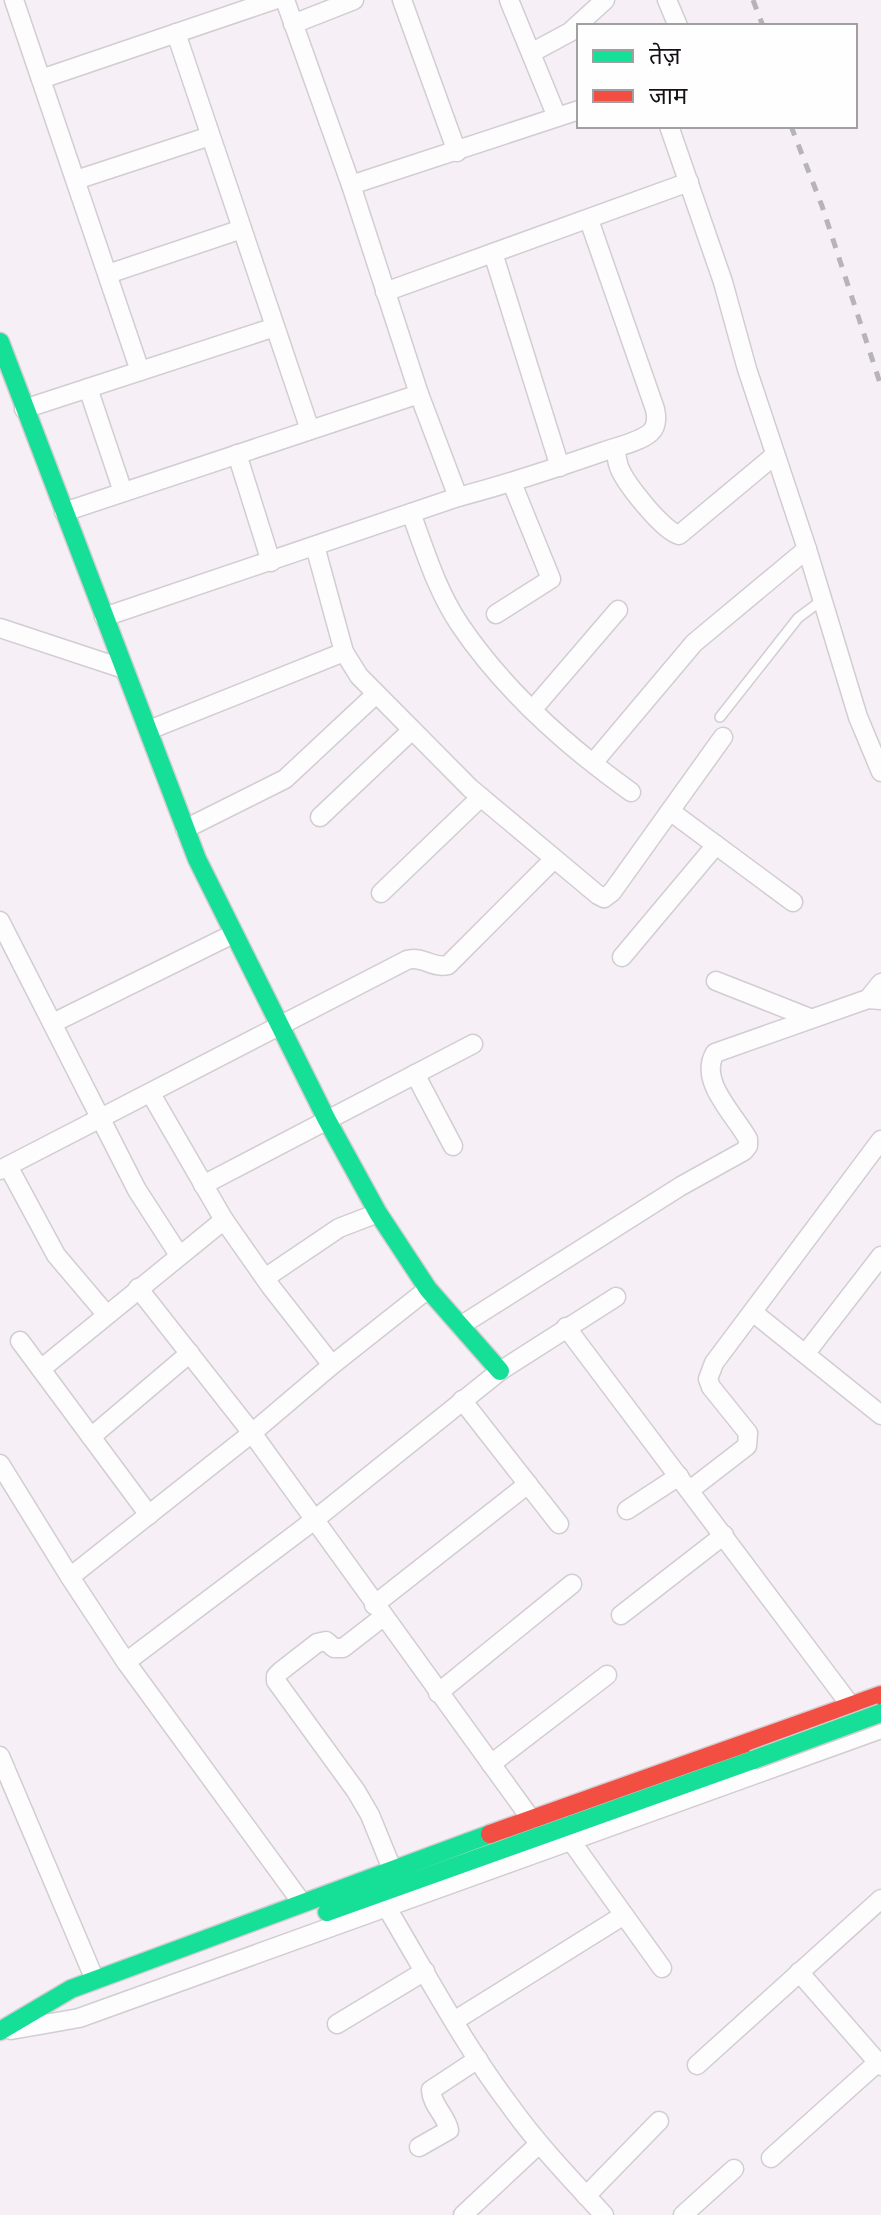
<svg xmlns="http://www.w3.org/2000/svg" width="881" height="2215" font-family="'Work Sans','Noto Sans Devanagari',sans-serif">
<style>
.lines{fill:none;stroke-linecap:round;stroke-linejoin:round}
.lane-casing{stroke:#d2cdd2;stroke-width:12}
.street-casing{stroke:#d2cdd2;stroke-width:21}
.fast-casing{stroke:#d2cdd2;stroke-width:21}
.jam-casing{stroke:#d2cdd2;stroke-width:21}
.lane{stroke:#fefdfe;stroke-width:9}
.street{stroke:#fefdfe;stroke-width:18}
.fast{stroke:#16e098;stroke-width:18}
.jam{stroke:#f24e42;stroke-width:18}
.rail{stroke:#b6b4b6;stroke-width:5;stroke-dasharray:10 10;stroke-linecap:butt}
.fast-bridge-casing{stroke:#d2cdd2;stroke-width:21;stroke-linecap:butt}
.fast-bridge{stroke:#16e098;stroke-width:18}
</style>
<rect width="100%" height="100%" fill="#f6eff6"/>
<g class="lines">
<g class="lane-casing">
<path id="lane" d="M720 717 798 618 822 600"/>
</g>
<g class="street-casing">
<g id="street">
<path d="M14 0 140 371"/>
<path d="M285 0 351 185 419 394 458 497"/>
<path d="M402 0 457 152"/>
<path d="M509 0 557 117"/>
<path d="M667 0 678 26"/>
<path d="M293 24 354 0"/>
<path d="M176 33 310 430"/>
<path d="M531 53 570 32 605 0"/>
<path d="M41 79 274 0"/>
<path d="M669 126 723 282 747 369 807 549 858 717 881 772"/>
<path d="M76 180 210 136"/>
<path d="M351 185 579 110"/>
<path d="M493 253 560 467"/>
<path d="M108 274 242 229"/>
<path d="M385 292 689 182"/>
<path d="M88 388 123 492"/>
<path d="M24 409 275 327"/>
<path d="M616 448C616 454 617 461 619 467 625 483 663 531 679 535L775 455"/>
<path d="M237 454 271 562"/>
<path d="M64 512 419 394"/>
<path d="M411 513C425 551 437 591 460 625 504 690 568 747 631 792"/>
<path d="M315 546 344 652 359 676 470 788 598 895 604 898 612 892 723 737"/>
<path d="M496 614 551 579 512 483"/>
<path d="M104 617 458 497C508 484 556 468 605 451 619 446 640 442 651 432 657 426 657 418 655 409L589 220"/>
<path d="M0 628 124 669"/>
<path d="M533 709 618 610"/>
<path d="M149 730 344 652"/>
<path d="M593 763 694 643 807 549"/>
<path d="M670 811 793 902"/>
<path d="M320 817 412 730"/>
<path d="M185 829 285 779 375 695"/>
<path d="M381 893 481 797"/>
<path d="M0 921 137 1190 179 1255"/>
<path d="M622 957 716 845"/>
<path d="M716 981 810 1018"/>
<path d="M868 999 881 983"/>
<path d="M53 1023 233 934"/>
<path d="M415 1074 453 1146"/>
<path d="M151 1094 224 1220 271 1287 332 1365"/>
<path d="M8 1166 56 1255 106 1314"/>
<path d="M0 1170 407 960C422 955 433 969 448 965L553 860"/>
<path d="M203 1185 473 1044"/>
<path d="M265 1278 339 1228 378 1213"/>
<path d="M138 1288 252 1433 531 1819"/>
<path d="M754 1313 881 1415"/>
<path d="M460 1326 681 1186 744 1151 748 1146V1139C735 1115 698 1081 715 1053L868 999 881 1000"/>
<path d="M566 1327 851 1706 853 1713"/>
<path d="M20 1341 149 1515"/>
<path d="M806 1353 881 1256"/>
<path d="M41 1369 224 1220"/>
<path d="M462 1400 559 1524"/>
<path d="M91 1437 190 1353"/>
<path d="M0 1464 70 1577"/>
<path d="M690 1490 747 1446 748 1433 711 1387 708 1379 714 1363 881 1140"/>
<path d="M627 1510 679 1476"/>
<path d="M374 1605 528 1484"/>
<path d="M621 1615 724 1535"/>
<path d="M383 1617 343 1648H334L326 1641 317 1643 281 1671 276 1676V1681L356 1791 370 1815 392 1869"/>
<path d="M126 1662 313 1521 500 1371 616 1297"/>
<path d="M438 1693 572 1584"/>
<path d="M0 1756 95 1980"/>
<path d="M491 1764 607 1675"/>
<path d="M571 1841 662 1968"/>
<path d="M302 1903 126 1662 70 1577 252 1433 332 1365 428 1289"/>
<path d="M387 1908C427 1975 464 2045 511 2107 539 2146 572 2180 604 2215"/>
<path d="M799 1972 881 2066"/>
<path d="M454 2021 624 1915"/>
<path d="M337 2024 425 1971"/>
<path d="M11 2030 79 2018 881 1729"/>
<path d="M697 2065 881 1899"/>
<path d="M419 2147 449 2130C446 2115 432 2106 431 2090L478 2059"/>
<path d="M771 2158 878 2062"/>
<path d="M586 2196 659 2121"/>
<path d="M463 2215 539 2144"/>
<path d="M683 2215 734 2169"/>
</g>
</g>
<g class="fast-casing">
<g id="fast">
<path d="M0 342 197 859 327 1120 378 1213 428 1289 500 1371"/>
<path d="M327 1912 753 1760"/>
<path d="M0 2031 71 1989 490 1834"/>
</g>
</g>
<g class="jam-casing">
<path id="jam" d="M490 1834 881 1695"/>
</g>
<use href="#lane" class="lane"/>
<use href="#street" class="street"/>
<use href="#fast" class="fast"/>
<use href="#jam" class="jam"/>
<g class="rail">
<path d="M753 0 763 26"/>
<path d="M791 126 822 206 881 386"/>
</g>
<g class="fast-bridge-casing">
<path id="fast-bridge" d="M753 1760 881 1713"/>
</g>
<use href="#fast-bridge" class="fast-bridge"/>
</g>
<rect x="577" y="24" width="280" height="104" fill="#fefefe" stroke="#a19fa1" stroke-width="2"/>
<rect x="593" y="50" width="40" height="12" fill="#16e098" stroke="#a19fa1" stroke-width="2"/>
<text x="649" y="64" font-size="24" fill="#161116">तेज़</text>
<rect x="593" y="90" width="40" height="12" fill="#f24e42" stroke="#a19fa1" stroke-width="2"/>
<text x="649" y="104" font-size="24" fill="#161116">जाम</text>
</svg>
